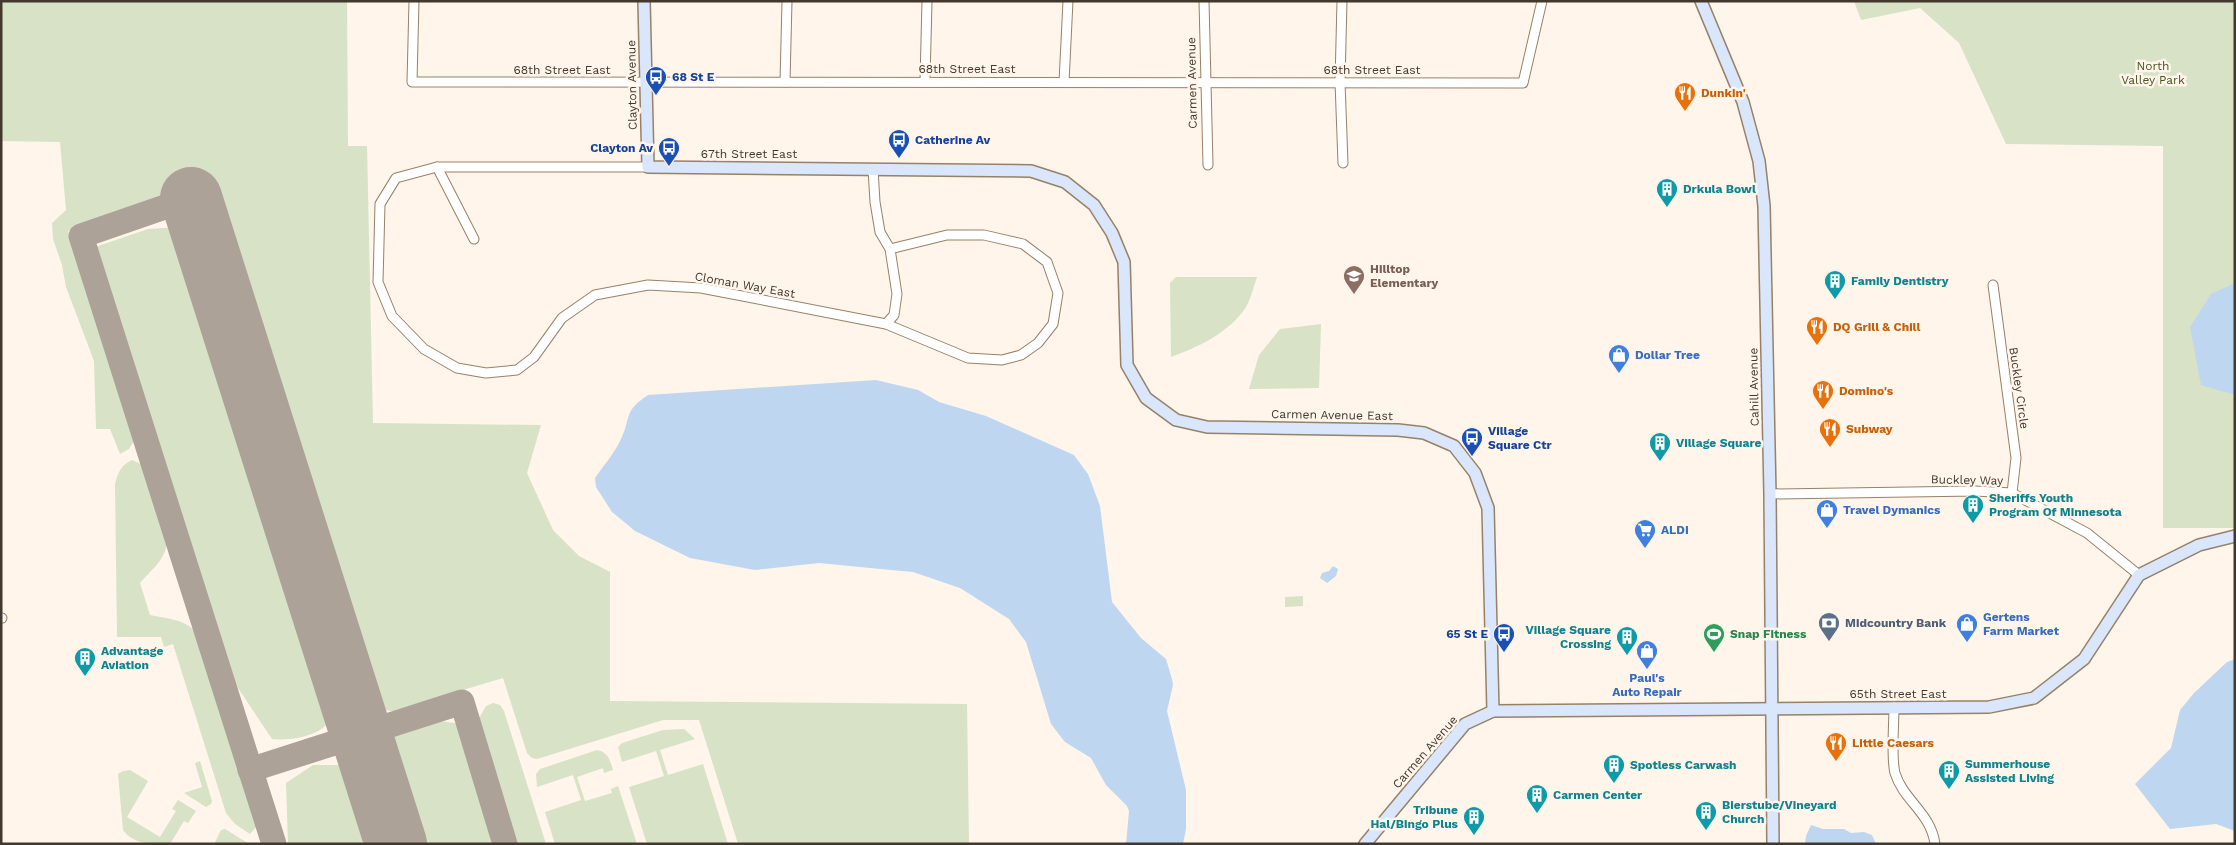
<svg xmlns="http://www.w3.org/2000/svg" width="2236" height="845" font-family="'Work Sans',sans-serif">
<style>
.green{fill:#d7e2c7}
.water{fill:#bfd6f0}
.lines{fill:none;stroke-linecap:round;stroke-linejoin:round}
.taxiway{stroke:#aca298;stroke-width:25}
.runway{stroke:#aca298;stroke-width:62}
.street-casing{stroke:#978168;stroke-width:11}
.secondary-casing{stroke:#978168;stroke-width:14}
.street{stroke:#fff;stroke-width:9}
.secondary{stroke:#dae6fb;stroke-width:11}
.labels{text-anchor:middle;stroke-width:5;stroke-linejoin:round;paint-order:stroke}
.park-label{font-size:12px;fill:#485829;stroke:#fff5ea}
.street-label{font-size:12px;fill:#42382d;stroke:#fff5ea}
.transit-label{font-size:12px;font-weight:bold;fill:#164399;stroke:#fff5ea;text-anchor:start}
.food-label{font-size:12px;font-weight:bold;fill:#c56008;stroke:#fff5ea;text-anchor:start}
.culture-label{font-size:12px;font-weight:bold;fill:#0d838f;stroke:#fff5ea;text-anchor:start}
.education-label{font-size:12px;font-weight:bold;fill:#785e54;stroke:#fff5ea;text-anchor:start}
.shop-label{font-size:12px;font-weight:bold;fill:#366cbe;stroke:#fff5ea;text-anchor:start}
.service-label{font-size:12px;font-weight:bold;fill:#4e5e75;stroke:#fff5ea;text-anchor:start}
.leisure-label{font-size:12px;font-weight:bold;fill:#27864d;stroke:#fff5ea;text-anchor:start}
</style>
<rect width="100%" height="100%" fill="#fff5ea"/>
<g class="green">
<path d="M1 1H347L348 146H367L373 423 541 425 527 473 553 530 579 556 610 572V701L967 704 969 844H738L699 720H663L537 759 532 758 527 753 503 678 393 711C381 711 377 704 370 695L208 182 144 202 68 231 136 438 129 449 120 454 110 429H96L94 361 66 287 62 265 53 239 52 223 66 210 60 142 1 141Z"/>
<path d="M1854 1H2235V528H2163V146L2006 144 1959 43 1920 8 1861 20Z"/>
<path d="M178 227 332 715C326 736 291 741 272 739L234 682 95 247 148 229Z"/>
<path d="M1176 277H1257C1254 286 1251 298 1246 307 1229 333 1198 347 1171 357L1170 283Z"/>
<path d="M1321 324 1319 388 1249 389 1259 355 1280 329Z"/>
<path d="M132 460 143 465 167 539C167 559 152 569 140 583L150 615C168 619 187 619 198 635L257 826 250 834 235 824 226 813 173 644 164 647 161 637H117L115 484C118 472 121 465 132 460Z"/>
<path d="M1303 596V606L1285 607V597Z"/>
<path d="M493 703 500 705 504 711 546 844H516L478 720 486 706Z"/>
<path d="M439 721 455 723 462 732 497 844H418L391 760C391 754 390 746 392 740 399 728 427 724 439 721Z"/>
<path d="M684 729 695 739 660 750 668 775 703 764 728 844H647L629 787 664 776 656 751 622 762 618 747 622 743 663 730Z"/>
<path d="M597 750C608 752 610 760 613 770L604 773 603 768 577 777 585 801 612 793 611 789 618 786 637 844H555L545 812 581 800 573 775 537 787 536 774 540 769Z"/>
<path d="M200 761 212 801 211 804 206 807 184 793 202 787 195 763Z"/>
<path d="M313 765H345L349 767 373 844H288L286 783Z"/>
<path d="M130 770 148 781 127 817 160 837 176 811 172 809 178 800 196 811 188 823 184 821 170 844C152 844 134 845 123 830L118 774 123 771Z"/>
<path d="M225 829 249 844H214L221 830Z"/>
</g>
<g class="water">
<path d="M2235 283V395L2201 385 2190 327 2211 294Z"/>
<path d="M876 380 918 390 939 402 986 416 1074 455 1088 474 1100 506 1112 602 1141 638 1166 659 1172 679 1173 685 1167 711 1186 790V829L1183 844H1126L1129 811 1127 806 1106 785 1091 758 1065 742 1051 724 1026 642 1009 619 960 588 913 572 891 570 819 563 755 570 690 558 635 531 612 512 596 487 595 478C603 466 614 454 620 441 632 418 622 412 648 395Z"/>
<path d="M1333 566 1338 569 1336 576 1327 583 1320 578 1322 573 1329 571Z"/>
<path d="M2235 659V831L2216 824 2170 829 2135 784 2171 748 2180 710 2194 693 2227 662Z"/>
<path d="M1811 825 1823 829H1844L1851 833 1864 832 1872 835 1876 844H1805L1806 836Z"/>
</g>
<g class="lines">
<g class="taxiway">
<path d="M191 198 81 236 274 844"/>
<path d="M250 770 462 702 505 844"/>
</g>
<path class="runway" d="M191 198 396 844"/>
<g class="street-casing">
<g id="street">
<path d="M414 1 412 82 1523 83 1542 1"/>
<path d="M1204 1 1208 165"/>
<path d="M1342 1 1340 82 1343 163"/>
<path d="M925 81 927 1"/>
<path d="M785 82 787 1"/>
<path d="M1064 82 1068 1"/>
<path d="M437 167 474 239"/>
<path d="M648 167H437L396 178 380 204 378 282 392 316 424 349 457 368 486 373 517 370 534 357 562 318 595 295 648 285 701 288 886 324 968 358 1002 360 1021 355 1038 343 1053 324 1058 293 1047 262 1023 244 984 235H947L890 249"/>
<path d="M873 169 875 202 880 232 890 249 897 294 894 315 886 324"/>
<path d="M1993 285 2016 458 2012 493"/>
<path d="M1770 494 1975 491 2012 493 2087 533 2139 575"/>
<path d="M1 618H2"/>
<path d="M1894 707C1894 724 1891 758 1895 773 1903 800 1931 813 1935 844"/>
</g>
</g>
<g class="secondary-casing">
<g id="secondary">
<path d="M644 1 648 167 1031 171 1065 182 1094 205 1112 233 1124 262 1127 365 1146 398 1176 420 1207 427 1398 430 1424 433 1454 446 1475 473 1488 508 1493 711"/>
<path d="M1701 1 1743 102 1759 161 1764 206 1770 494 1773 844"/>
<path d="M1365 844 1465 724 1493 711 1989 707 2034 698 2084 659 2139 575 2199 545 2235 536"/>
</g>
</g>
<use href="#street" class="street"/>
<use href="#secondary" class="secondary"/>
</g>
<defs>
<g id="bus-pin" transform="scale(1.125)"><path d="M0 17L-7.5 6A9.5 9.5 0 1 1 7.5 6Z" fill="#1a4fb4" stroke="#fff5ea"/><path d="M-5-6H5V4H4V6H2V4H-2V6H-4V4H-5ZM-3.5-4V0h7V-4ZM-3.5 1.2v1.5H-2V1.2ZM2 1.2v1.5H3.5V1.2Z" fill="#fff"/></g>
<g id="restaurant-pin" transform="scale(1.125)"><path d="M0 17L-7.5 6A9.5 9.5 0 1 1 7.5 6Z" fill="#e8710a" stroke="#fff5ea"/><path d="M-5-6h1v4h1v-4h1v4h1v-4h1v5L-1.5 .5V6h-2V.5L-5-1ZM5-6V6H3V1.5H1.5Q1.5-4 5-6Z" fill="#fff"/></g>
<g id="building-pin" transform="scale(1.125)"><path d="M0 17L-7.5 6A9.5 9.5 0 1 1 7.5 6Z" fill="#0f9aa8" stroke="#fff5ea"/><path d="M-4-6H4V6H1V3H-1V6H-4ZM-2.5-4.3h1.7v1.8h-1.7ZM.8-4.3h1.7v1.8H.8ZM-2.5-1h1.7V.8h-1.7ZM.8-1h1.7V.8H.8Z" fill="#fff"/></g>
<g id="school-pin" transform="scale(1.125)"><path d="M0 17L-7.5 6A9.5 9.5 0 1 1 7.5 6Z" fill="#8d6e63" stroke="#fff5ea"/><path d="M0-5L7-2L0 1L-7-2ZM-4 1L0 2.5L4 1V4Q0 6-4 4Z" fill="#fff"/></g>
<g id="shop-pin" transform="scale(1.125)"><path d="M0 17L-7.5 6A9.5 9.5 0 1 1 7.5 6Z" fill="#3f7fe0" stroke="#fff5ea"/><path d="M-5-2.5h2.3a2.7 3.5 0 0 1 5.4 0H5L5.5 6h-11ZM-1.5-2.5h3a1.5 2.3 0 0 0-3 0Z" fill="#fff"/></g>
<g id="supermarket-pin" transform="scale(1.125)"><path d="M0 17L-7.5 6A9.5 9.5 0 1 1 7.5 6Z" fill="#3f7fe0" stroke="#fff5ea"/><path d="M-6-5.5h2.5l.6 2H6L4.5 2H-2.5L-4.4-4H-6ZM-1.5 3.2a1.3 1.3 0 1 0 .1 0ZM3 3.2a1.3 1.3 0 1 0 .1 0Z" fill="#fff"/></g>
<g id="bank-pin" transform="scale(1.125)"><path d="M0 17L-7.5 6A9.5 9.5 0 1 1 7.5 6Z" fill="#5c6f8a" stroke="#fff5ea"/><path d="M-6-4H6V4H-6ZM0-2.3a2.3 2.3 0 1 0 0 4.6a2.3 2.3 0 1 0 0-4.6Z" fill="#fff"/></g>
<g id="stadium-pin" transform="scale(1.125)"><path d="M0 17L-7.5 6A9.5 9.5 0 1 1 7.5 6Z" fill="#2e9e5b" stroke="#fff5ea"/><path d="M0-5a6.5 5 0 1 0 0 10a6.5 5 0 1 0 0-10ZM-3.5-1.8h7v3.6h-7Z" fill="#fff"/></g>
</defs>
<g fill-rule="evenodd">
<use href="#bus-pin" x="656" y="77"/>
<use href="#restaurant-pin" x="1685" y="93"/>
<use href="#bus-pin" x="899" y="140"/>
<use href="#bus-pin" x="669" y="148"/>
<use href="#building-pin" x="1667" y="189"/>
<use href="#school-pin" x="1354" y="276"/>
<use href="#building-pin" x="1835" y="281"/>
<use href="#restaurant-pin" x="1817" y="327"/>
<use href="#shop-pin" x="1619" y="355"/>
<use href="#restaurant-pin" x="1823" y="391"/>
<use href="#restaurant-pin" x="1830" y="429"/>
<use href="#bus-pin" x="1472" y="438"/>
<use href="#building-pin" x="1660" y="443"/>
<use href="#building-pin" x="1973" y="505"/>
<use href="#shop-pin" x="1827" y="510"/>
<use href="#supermarket-pin" x="1645" y="530"/>
<use href="#bank-pin" x="1829" y="623"/>
<use href="#shop-pin" x="1967" y="624"/>
<use href="#bus-pin" x="1504" y="634"/>
<use href="#stadium-pin" x="1714" y="634"/>
<use href="#building-pin" x="1627" y="637"/>
<use href="#shop-pin" x="1647" y="651"/>
<use href="#building-pin" x="85" y="658"/>
<use href="#restaurant-pin" x="1836" y="743"/>
<use href="#building-pin" x="1614" y="765"/>
<use href="#building-pin" x="1949" y="771"/>
<use href="#building-pin" x="1537" y="795"/>
<use href="#building-pin" x="1706" y="812"/>
<use href="#building-pin" x="1474" y="817"/>
</g>
<g class="labels">
<g class="park-label">
<text x="2153" y="70">North<tspan x="2153" dy="14">Valley Park</tspan></text>
</g>
<g class="street-label">
<text x="967" y="73">68th Street East</text>
<text x="562" y="74">68th Street East</text>
<text x="1372" y="74">68th Street East</text>
<text transform="translate(1192 83) rotate(-91)" y="4">Carmen Avenue</text>
<text transform="translate(632 85) rotate(-91)" y="4">Clayton Avenue</text>
<text x="749" y="158">67th Street East</text>
<text transform="translate(745 285) rotate(10)" y="4">Cloman Way East</text>
<text transform="translate(1754 387) rotate(-91)" y="4">Cahill Avenue</text>
<text transform="translate(2019 388) rotate(82)" y="4">Buckley Circle</text>
<text transform="translate(1332 415) rotate(1)" y="4">Carmen Avenue East</text>
<text transform="translate(1967 480) rotate(1)" y="4">Buckley Way</text>
<text x="1898" y="698">65th Street East</text>
<text transform="translate(1425 752) rotate(-49)" y="4">Carmen Avenue</text>
</g>
<g class="transit-label">
<text x="672" y="81">68 St E</text>
<text x="915" y="144">Catherine Av</text>
<text x="653" y="152" text-anchor="end">Clayton Av</text>
<text x="1488" y="435">Village<tspan x="1488" dy="14">Square Ctr</tspan></text>
<text x="1488" y="638" text-anchor="end">65 St E</text>
</g>
<g class="food-label">
<text x="1701" y="97">Dunkin'</text>
<text x="1833" y="331">DQ Grill &amp; Chill</text>
<text x="1839" y="395">Domino's</text>
<text x="1846" y="433">Subway</text>
<text x="1852" y="747">Little Caesars</text>
</g>
<g class="culture-label">
<text x="1683" y="193">Drkula Bowl</text>
<text x="1851" y="285">Family Dentistry</text>
<text x="1676" y="447">Village Square</text>
<text x="1989" y="502">Sheriffs Youth<tspan x="1989" dy="14">Program Of Minnesota</tspan></text>
<text x="1611" y="634" text-anchor="end">Village Square<tspan x="1611" dy="14">Crossing</tspan></text>
<text x="101" y="655">Advantage<tspan x="101" dy="14">Aviation</tspan></text>
<text x="1965" y="768">Summerhouse<tspan x="1965" dy="14">Assisted Living</tspan></text>
<text x="1630" y="769">Spotless Carwash</text>
<text x="1553" y="799">Carmen Center</text>
<text x="1722" y="809">Bierstube/Vineyard<tspan x="1722" dy="14">Church</tspan></text>
<text x="1458" y="814" text-anchor="end">Tribune<tspan x="1458" dy="14">Hal/Bingo Plus</tspan></text>
</g>
<g class="education-label">
<text x="1370" y="273">Hilltop<tspan x="1370" dy="14">Elementary</tspan></text>
</g>
<g class="shop-label">
<text x="1635" y="359">Dollar Tree</text>
<text x="1843" y="514">Travel Dymanics</text>
<text x="1661" y="534">ALDI</text>
<text x="1983" y="621">Gertens<tspan x="1983" dy="14">Farm Market</tspan></text>
<text x="1647" y="682" text-anchor="middle">Paul's<tspan x="1647" dy="14">Auto Repair</tspan></text>
</g>
<g class="service-label">
<text x="1845" y="627">Midcountry Bank</text>
</g>
<g class="leisure-label">
<text x="1730" y="638">Snap Fitness</text>
</g>
</g>
<rect width="2236" height="845" fill="none" stroke="#42382d" stroke-width="5"/>
</svg>
